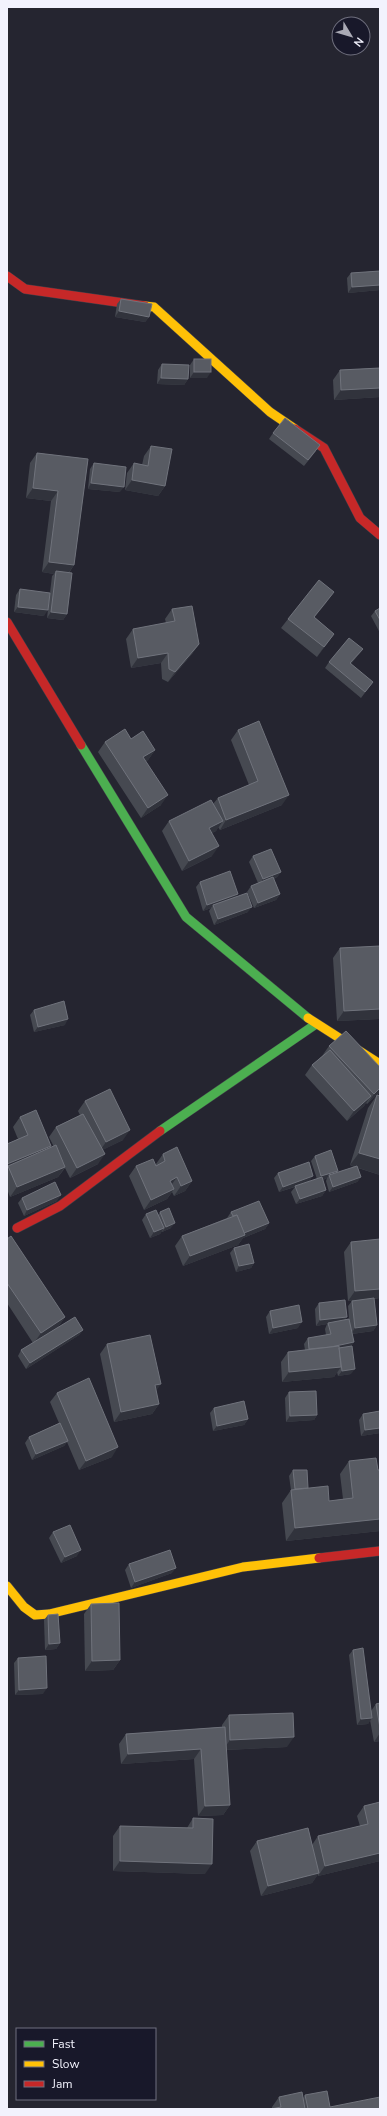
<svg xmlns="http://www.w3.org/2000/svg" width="387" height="2116" font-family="'Nunito Sans',sans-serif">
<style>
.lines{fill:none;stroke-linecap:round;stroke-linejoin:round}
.fast-casing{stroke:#404049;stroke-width:10}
.slow-casing{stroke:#404049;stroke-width:10}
.jam-casing{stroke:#404049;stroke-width:10}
.fast{stroke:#4caf50;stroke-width:9}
.slow{stroke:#ffc107;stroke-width:9}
.jam{stroke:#c62828;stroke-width:9}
.wall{fill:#464951}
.shaded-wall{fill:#31333c}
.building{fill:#585b63;stroke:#70737c}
</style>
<rect width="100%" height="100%" fill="#252530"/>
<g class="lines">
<g class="fast-casing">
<g id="fast">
<path d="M81 745 186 917 308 1018"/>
<path d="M160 1131 316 1024"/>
</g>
</g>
<g class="slow-casing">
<g id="slow">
<path d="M145 306 154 307 270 412 295 429"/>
<path d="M308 1018 380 1064"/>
<path d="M7 1586 24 1607 35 1615 49 1614 243 1567 319 1558"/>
</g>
</g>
<g class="jam-casing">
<g id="jam">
<path d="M7 276 25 289 145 306"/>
<path d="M295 429 324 448 360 518 380 535"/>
<path d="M7 622 81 745"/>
<path d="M17 1228 60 1206 160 1131"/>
<path d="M319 1558 380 1551"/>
</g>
</g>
<use href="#fast" class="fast"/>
<use href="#slow" class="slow"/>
<use href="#jam" class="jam"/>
</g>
<g class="wall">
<path d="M380 271V290L348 293 347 278 351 273Z"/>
<path d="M121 299 149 317 145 322 115 317 117 304Z"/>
<path d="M194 359 207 378H190V365Z"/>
<path d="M162 364 188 379 184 385 157 384 158 370Z"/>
<path d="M380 368V397L334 400 333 380 340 370Z"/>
<path d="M273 433 316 451 304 466 269 439Z"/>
<path d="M151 446 165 486 158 496 125 490 127 473 134 463 142 465 144 456Z"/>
<path d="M37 453 88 459 74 565 69 573 67 614 63 620 47 618 52 576 54 574 42 572 51 501 26 498 30 463Z"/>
<path d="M94 463 120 492 88 489 90 469Z"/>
<path d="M20 589 44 616 14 612 16 595Z"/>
<path d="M327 602 314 617 334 634 317 657 281 628 288 619Z"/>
<path d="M380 608V633L371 616 375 611Z"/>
<path d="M172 609 199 644 192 654 168 682 162 679 161 663 131 668 126 639 133 629 166 623 165 619Z"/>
<path d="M363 649 351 664 373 682 361 698 325 668 329 662Z"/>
<path d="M238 730 282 805 220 830 218 827 216 831 212 833V856L182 871 162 831 169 821 213 804 218 798 249 785 231 740Z"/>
<path d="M131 739 155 750 148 760 146 761 161 805 141 818 98 752 105 742Z"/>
<path d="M253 856 281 872 277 877 274 879 280 894 276 900 254 908 247 892 251 886 258 883 249 862Z"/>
<path d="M200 882 236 897 248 912 214 925 209 911 211 908 203 911 196 887Z"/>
<path d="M340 948 379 1019 337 1021 333 958Z"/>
<path d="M34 1010 65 1025 34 1032 30 1015Z"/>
<path d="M329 1046 380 1067V1092L367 1104 366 1103 364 1106 347 1121 305 1075 312 1065 322 1056Z"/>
<path d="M377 1095 380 1175 358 1168 361 1177 357 1182 329 1192 326 1181 327 1178 323 1180 326 1190 322 1196 296 1204 291 1192 295 1187 279 1192 274 1178 278 1173 310 1181 317 1179 311 1161 315 1156 338 1171 336 1173 354 1167 350 1165 368 1108Z"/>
<path d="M85 1101 123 1140 102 1150 98 1164 70 1178 65 1168 58 1177 10 1197 7 1189V1144L18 1139 13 1127 20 1117 49 1149 54 1147 49 1137 56 1127 80 1115 78 1111Z"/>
<path d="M163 1154 192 1181 185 1191 174 1196 172 1192 167 1199 144 1210 129 1176 136 1166 156 1165V1164Z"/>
<path d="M22 1198 57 1201 24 1216 18 1203Z"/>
<path d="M160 1212 171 1228 162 1232V1231L160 1234 150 1238 142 1220 146 1214 158 1215Z"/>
<path d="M231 1212 269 1223 265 1229 243 1238 238 1245 183 1266 175 1246 182 1236 227 1218Z"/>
<path d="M7 1239 65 1317 58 1327 45 1336 83 1330 79 1335 26 1369 18 1356 21 1350 33 1343 7 1303Z"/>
<path d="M351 1242 380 1298 374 1299 377 1325 373 1331 352 1334 354 1342 351 1346V1374L338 1376 337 1372 334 1377 282 1382 281 1362 288 1352 305 1350 304 1344 308 1338 326 1335 325 1329 327 1324 316 1326 315 1309 319 1303 347 1317 345 1319H349L348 1306 352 1301H353H348L344 1252Z"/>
<path d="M234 1248 254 1263 251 1268 236 1272 230 1253Z"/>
<path d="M270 1311 298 1328 269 1334 266 1317Z"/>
<path d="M107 1344 156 1391 159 1404 152 1414 114 1422 100 1354Z"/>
<path d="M289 1392 317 1415 314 1420 286 1422 285 1398Z"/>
<path d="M57 1393 112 1457 79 1470 67 1442 64 1446 32 1460 25 1443 29 1437 59 1423 50 1402Z"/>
<path d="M214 1408 248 1419 244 1425 213 1431 210 1413Z"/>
<path d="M380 1411V1433L361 1436 359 1420 363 1414Z"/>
<path d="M349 1461 378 1470 380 1531 286 1541 282 1503 291 1490 289 1476 293 1470 308 1488 329 1501 343 1499 340 1474Z"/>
<path d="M53 1532 77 1556 61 1563 49 1538Z"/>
<path d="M129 1564 172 1573 131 1588 125 1570Z"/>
<path d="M91 1604 120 1660 113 1670 85 1671 84 1614Z"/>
<path d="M48 1615 60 1643 56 1649 45 1650 44 1620Z"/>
<path d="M353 1650 371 1711 376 1704 380 1703V1741L374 1742 370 1720 368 1724 357 1725 349 1655Z"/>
<path d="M18 1658 43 1694 15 1695 14 1663Z"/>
<path d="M229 1715 287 1747 226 1750 230 1805 223 1815 198 1816 194 1759 121 1764 119 1744 126 1734 222 1727V1725Z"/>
<path d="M364 1806 380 1861 318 1876V1874L312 1883 261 1896 250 1851 257 1841 312 1845 318 1836 360 1826 357 1816Z"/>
<path d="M193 1818 205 1874 113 1871V1836L120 1826 187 1828Z"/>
<path d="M305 2095 330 2107 380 2109H271H272V2107L279 2097 303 2098Z"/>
</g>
<g class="shaded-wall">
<path d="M380 285V290L348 293 352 287Z"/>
<path d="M119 311 149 317 145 322 115 317Z"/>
<path d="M194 372H211L207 378H190Z"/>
<path d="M161 378 188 379 184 385 157 384Z"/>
<path d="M380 388V397L334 400 341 390Z"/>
<path d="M132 480 165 486 158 496 125 490Z"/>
<path d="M91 483 124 487 120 492 88 489Z"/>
<path d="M33 488 58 491 51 501 26 498Z"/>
<path d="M49 562 74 565 67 575 56 571 54 574 42 572Z"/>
<path d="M334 592 327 602 307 627 314 617Z"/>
<path d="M18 607 48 610 44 616 14 612Z"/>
<path d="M51 612 67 614 63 620 47 618Z"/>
<path d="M334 634 327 644 317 657 324 647Z"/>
<path d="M199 644 192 654 168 682 175 672Z"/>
<path d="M363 649 359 654 346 669 350 663Z"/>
<path d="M168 653 161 663 131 668 138 658Z"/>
<path d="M155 750 148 760 136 767 143 757Z"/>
<path d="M168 795 161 805 141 818 148 808Z"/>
<path d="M289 795 282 805 220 830 226 820Z"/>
<path d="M223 821 216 831 202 838 209 828Z"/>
<path d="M219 846 212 856 182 871 189 861Z"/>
<path d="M281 872 277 877 259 885 263 879Z"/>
<path d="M238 894 234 900 213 905 211 908 203 911 207 905Z"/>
<path d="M280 894 276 900 254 908 258 903Z"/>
<path d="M252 907 248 912 214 925 218 919Z"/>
<path d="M380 1009V1017L379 1019 337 1021 344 1011Z"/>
<path d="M68 1019 65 1025 34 1032 38 1027Z"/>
<path d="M380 1088V1092L367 1104 374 1094Z"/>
<path d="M371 1096 364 1106 347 1121 354 1111Z"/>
<path d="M130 1130 123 1140 99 1152 106 1142Z"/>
<path d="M51 1146 44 1156 8 1166 7 1168V1164Z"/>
<path d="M359 1153 380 1159V1175L350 1165Z"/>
<path d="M105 1154 98 1164 70 1178 77 1168Z"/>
<path d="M65 1167 58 1177 10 1197 17 1187Z"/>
<path d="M338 1171 334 1176 329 1175 327 1178 318 1182 321 1176Z"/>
<path d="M313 1176 309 1182 279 1192 283 1187Z"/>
<path d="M177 1177 170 1187V1181Z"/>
<path d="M361 1177 357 1182 329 1192 333 1187Z"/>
<path d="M192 1181 185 1191 174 1196 181 1186Z"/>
<path d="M174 1189 167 1199 144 1210 151 1200Z"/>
<path d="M326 1190 322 1196 296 1204 300 1199Z"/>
<path d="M61 1195 57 1201 24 1216 27 1210Z"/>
<path d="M175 1223 171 1228 162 1232 166 1227Z"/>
<path d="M269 1223 265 1229 243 1238 238 1245 183 1266 190 1256Z"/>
<path d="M164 1228 160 1234 150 1238 154 1232Z"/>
<path d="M254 1263 251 1268 236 1272 239 1266Z"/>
<path d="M380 1289V1298L348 1301 355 1291Z"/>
<path d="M65 1317 58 1327 34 1343 41 1333Z"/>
<path d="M347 1317 343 1322 328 1323 327 1324 316 1326 320 1320Z"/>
<path d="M302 1322 298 1328 269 1334 273 1328Z"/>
<path d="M377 1325 373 1331 351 1334 355 1328Z"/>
<path d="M83 1330 79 1335 26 1369 30 1363Z"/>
<path d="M354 1342 350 1348 310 1351Z"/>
<path d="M341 1367 334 1377 282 1382 289 1372Z"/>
<path d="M355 1369 351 1374 338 1376 342 1371Z"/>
<path d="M161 1384 154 1394 155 1385Z"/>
<path d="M159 1404 152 1414 114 1422 121 1412Z"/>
<path d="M317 1415 314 1420 286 1422 290 1416Z"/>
<path d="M248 1419 244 1425 213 1431 217 1426Z"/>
<path d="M380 1428V1433L361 1436 365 1430Z"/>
<path d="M68 1441 64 1446 32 1460 36 1454Z"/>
<path d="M118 1447 112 1457 79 1470 86 1461Z"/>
<path d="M380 1519V1531L286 1541 295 1528Z"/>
<path d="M81 1550 77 1556 61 1563 65 1557Z"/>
<path d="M176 1568 172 1573 131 1588 135 1582Z"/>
<path d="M60 1643 56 1649 45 1650 49 1644Z"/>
<path d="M120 1660 113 1670 85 1671 92 1661Z"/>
<path d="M47 1688 43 1694 15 1695 19 1690Z"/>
<path d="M372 1718 368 1724 357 1725 361 1719Z"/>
<path d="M380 1733V1741L374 1742Z"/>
<path d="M294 1737 287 1747 223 1750 230 1740Z"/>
<path d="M201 1749 194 1759 121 1764 128 1754Z"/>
<path d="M230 1805 223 1815 198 1816 205 1806Z"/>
<path d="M380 1853V1861L318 1876 325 1866Z"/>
<path d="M120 1861 212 1864 205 1874 113 1871Z"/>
<path d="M319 1873 312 1883 261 1896 268 1886Z"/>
</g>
<g class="building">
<path d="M380 271V285L352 287 351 273Z"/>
<path d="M121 299 152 304 149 317 119 311Z"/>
<rect x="194" y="359" width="17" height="13"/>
<path d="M162 364 189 365 188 379 161 378Z"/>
<path d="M380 368V388L341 390 340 370Z"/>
<path d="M285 418 320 445 308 460 273 433Z"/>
<path d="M151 446 172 449 165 486 132 480 134 463 148 466Z"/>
<path d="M37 453 88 459 74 565 49 562 58 491 33 488Z"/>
<path d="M94 463 126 467 124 487 91 483Z"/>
<path d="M56 571 72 573 67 614 51 612Z"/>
<path d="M319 580 334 592 314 617 334 634 324 647 288 619Z"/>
<path d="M20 589 50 593 48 610 18 607Z"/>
<path d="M192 606 199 644 175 672 169 669 168 653 138 658 133 629 175 621 172 609Z"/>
<path d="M380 608V620L375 611Z"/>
<path d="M349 638 363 649 350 663 373 682 365 692 329 662Z"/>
<path d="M259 721 289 795 226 820 218 798 258 781 238 730Z"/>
<path d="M125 729 131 739 143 731 155 750 143 757 168 795 148 808 105 742Z"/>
<path d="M211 800 223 821 209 828 219 846 189 861 169 821Z"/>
<path d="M271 849 281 872 263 879 253 856Z"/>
<path d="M230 871 238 894 207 905 200 882Z"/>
<path d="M273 877 280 894 258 903 251 886Z"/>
<path d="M247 893 252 907 218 919 213 905Z"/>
<path d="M380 946V1009L344 1011 340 948Z"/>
<path d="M64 1001 68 1019 38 1027 34 1010Z"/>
<path d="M346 1031 380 1067V1088L374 1094 329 1046Z"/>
<path d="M330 1050 371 1096 354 1111 312 1065Z"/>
<path d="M110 1089 130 1130 106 1142 85 1101Z"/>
<path d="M377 1095 380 1096V1159L359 1153Z"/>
<path d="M36 1110 51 1146 7 1164V1144L28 1135 20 1117Z"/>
<path d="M83 1114 105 1154 77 1168 56 1127Z"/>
<path d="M56 1145 65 1167 17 1187 8 1166Z"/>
<path d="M177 1147 192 1181 181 1186 177 1177 170 1181 174 1189 151 1200 136 1166 153 1159 156 1166 165 1161 163 1154Z"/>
<path d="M331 1150 338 1171 321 1176 315 1156Z"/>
<path d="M309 1162 313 1176 283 1187 278 1173Z"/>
<path d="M357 1166 361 1177 333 1187 329 1175Z"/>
<path d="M322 1177 326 1190 300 1199 295 1186Z"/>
<path d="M55 1182 61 1195 27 1210 22 1198Z"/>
<path d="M259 1201 269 1223 244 1233 237 1215 233 1216 231 1212Z"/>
<path d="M169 1208 175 1223 166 1227 160 1212Z"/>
<path d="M156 1210 164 1228 154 1232 146 1214Z"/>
<path d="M237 1215 245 1235 190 1256 182 1236Z"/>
<path d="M11 1236 65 1317 41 1333 7 1283V1239Z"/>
<path d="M380 1239V1289L355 1291 351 1242Z"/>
<path d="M249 1244 254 1263 239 1266 234 1248Z"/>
<path d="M374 1298 377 1325 355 1328 352 1301Z"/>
<path d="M345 1300 347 1317 320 1320 319 1303Z"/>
<path d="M299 1305 302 1322 273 1328 270 1311Z"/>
<path d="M75 1317 83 1330 30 1363 21 1350Z"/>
<path d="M349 1319 354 1342 331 1347 309 1349 308 1338 331 1334 328 1323Z"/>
<path d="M150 1335 161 1384 155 1385 159 1404 121 1412 107 1344Z"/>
<path d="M339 1346 341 1367 289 1372 288 1352Z"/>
<path d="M352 1346 355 1369 342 1371 339 1348Z"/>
<path d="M89 1378 118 1447 86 1461 57 1393Z"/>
<path d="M316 1391 317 1415 290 1416 289 1392Z"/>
<path d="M244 1401 248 1419 217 1426 214 1408Z"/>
<path d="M380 1411V1428L365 1430 363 1414Z"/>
<path d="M60 1423 68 1441 36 1454 29 1437Z"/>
<path d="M376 1458 378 1470H380V1519L295 1528 291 1490 328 1486 329 1501 353 1498 349 1461Z"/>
<path d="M293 1470H307L308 1488 295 1489Z"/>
<path d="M70 1525 81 1550 65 1557 53 1532Z"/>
<path d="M170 1550 176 1568 135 1582 129 1564Z"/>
<path d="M119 1603 120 1660 92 1661 91 1604Z"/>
<path d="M58 1614 60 1643 49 1644 48 1615Z"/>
<path d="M363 1648 372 1718 361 1719 353 1650Z"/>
<path d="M46 1656 47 1688 19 1690 18 1658Z"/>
<path d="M380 1703V1728L376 1704Z"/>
<path d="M293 1713 294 1737 230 1740 229 1715Z"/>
<path d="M225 1727 230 1805 205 1806 201 1749 128 1754 126 1734Z"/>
<path d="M380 1802V1853L325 1866 318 1836 368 1824 364 1806Z"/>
<path d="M193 1818 213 1819 212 1864 120 1861V1826L193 1828Z"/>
<path d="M308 1828 319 1873 268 1886 257 1841Z"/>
<path d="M327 2091 330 2107 380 2097V2109H308L305 2095Z"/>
<path d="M302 2092 305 2109H271L281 2107 279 2097Z"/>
</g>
<rect width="387" height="2116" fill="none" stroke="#f2f2fd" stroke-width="16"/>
<rect x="16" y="2028" width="140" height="72" fill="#18182a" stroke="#6f6f7e"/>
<rect x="24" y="2041" width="20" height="6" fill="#4caf50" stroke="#6f6f7e"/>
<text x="52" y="2048" font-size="12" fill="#f2f2fd">Fast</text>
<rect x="24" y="2061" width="20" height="6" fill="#ffc107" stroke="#6f6f7e"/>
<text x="52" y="2068" font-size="12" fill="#f2f2fd">Slow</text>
<rect x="24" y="2081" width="20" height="6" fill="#c62828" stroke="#6f6f7e"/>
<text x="52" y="2088" font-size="12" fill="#f2f2fd">Jam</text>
<g transform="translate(351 36) rotate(128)"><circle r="19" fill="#18182a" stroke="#6f6f7e"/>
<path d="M0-3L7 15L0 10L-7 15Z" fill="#aaaab5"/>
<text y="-6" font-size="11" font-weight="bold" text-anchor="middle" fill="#f2f2fd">N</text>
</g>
</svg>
